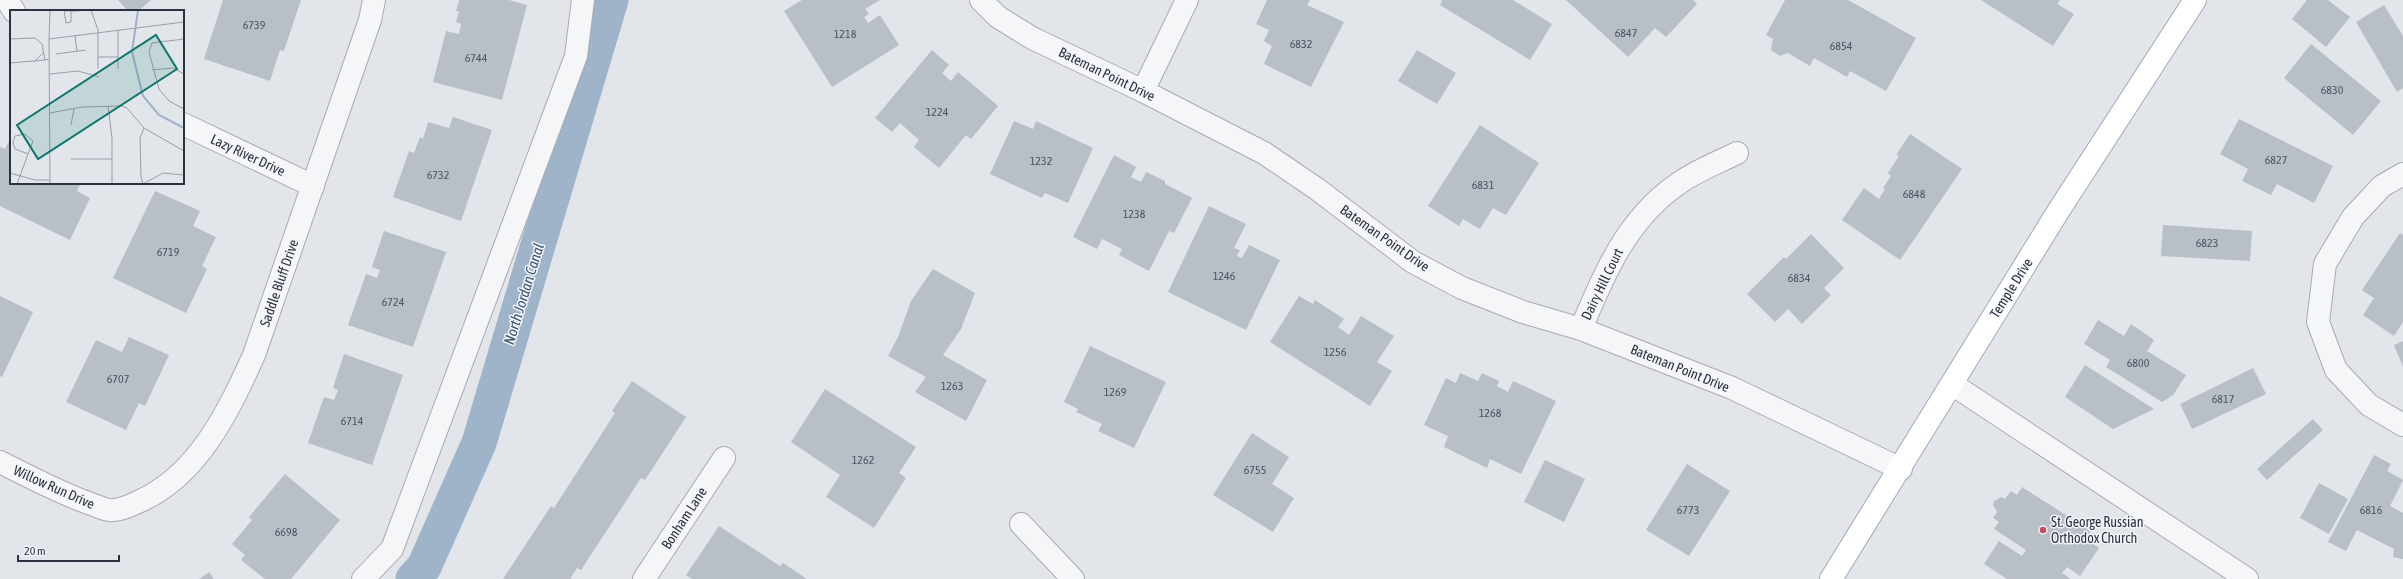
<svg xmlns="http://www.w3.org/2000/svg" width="2403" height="579" font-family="'Asap Condensed',sans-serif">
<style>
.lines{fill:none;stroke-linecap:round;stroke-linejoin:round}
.canal{stroke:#9fb3c9;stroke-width:35}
.building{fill:#b9bfc7}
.minor-casing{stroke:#a7acb4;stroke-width:24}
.major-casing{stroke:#a2aab5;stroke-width:24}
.minor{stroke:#f5f6f8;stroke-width:22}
.major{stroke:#fff;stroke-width:22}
.poi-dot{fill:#ca4c60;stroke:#f2f4f7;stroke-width:1.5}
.labels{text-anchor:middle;stroke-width:3;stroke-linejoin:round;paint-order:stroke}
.number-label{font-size:12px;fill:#4e5663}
.street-label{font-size:14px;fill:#2b3342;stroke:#f2f4f7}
.poi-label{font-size:14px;fill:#2b3342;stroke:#f2f4f7;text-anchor:start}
.water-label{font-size:15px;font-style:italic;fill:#365274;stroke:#f2f4f7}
.inset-river{fill:none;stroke:#9fb3c9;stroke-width:2}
.inset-road{fill:none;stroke:#999ea7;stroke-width:1}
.view{fill:#0f766e;fill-opacity:0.15;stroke:#0f766e;stroke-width:2}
.inset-edge{fill:none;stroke:#2b3342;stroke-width:2}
</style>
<rect width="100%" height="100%" fill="#e2e5ea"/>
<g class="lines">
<path class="canal" d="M413 579 424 567 479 443 611 0"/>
</g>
<g class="building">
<path d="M118 0H151L138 11H128Z"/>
<path d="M223 0H301L284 51 280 50 270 81 204 59Z"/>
<path d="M459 0H509L527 5 502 100 433 82 446 31 459 34 461 24 456 22 459 11H456Z"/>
<path d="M802 0H880L865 9 869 14 864 17 868 23 880 15 899 45 832 87 784 11Z"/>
<path d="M1267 0H1310L1307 5 1344 22 1311 87 1264 64 1272 46 1264 41 1269 30 1256 24Z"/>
<path d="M1442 0H1513L1552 24 1530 60 1440 5Z"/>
<path d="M1566 0H1693L1697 4 1666 37 1655 28 1628 57Z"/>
<path d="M1785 0H1848L1916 38 1886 91 1850 71 1847 77 1814 58 1810 66 1788 53 1780 56 1771 50 1773 39 1766 35Z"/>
<path d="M1981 0H2060L2057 4 2074 14 2053 46Z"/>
<path d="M2307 0H2328L2350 17 2326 47 2292 19Z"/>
<path d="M2384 5 2403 36V88L2397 92 2356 22Z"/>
<path d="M2311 44 2381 101 2353 135 2284 78Z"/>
<path d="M932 50 949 65 942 73 951 81 958 72 998 106 971 139 966 135 939 168 914 147 919 140 900 123 892 132 875 118Z"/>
<path d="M1417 50 1456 73 1437 104 1398 81Z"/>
<path d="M453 117 492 130 461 221 393 197 409 151 414 153 420 137 423 139 428 122 449 128Z"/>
<path d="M2239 119 2333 166 2314 203 2277 184 2271 195 2242 181 2248 169 2220 154Z"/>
<path d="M1014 121 1033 129 1036 121 1093 148 1068 203 1045 193 1042 198 990 174Z"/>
<path d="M1480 125 1539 163 1506 215 1493 208 1480 229 1463 219 1459 226 1428 206Z"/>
<path d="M1910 134 1962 169 1900 260 1842 220 1864 188 1879 199 1885 189 1883 188 1891 176 1888 173 1899 156 1896 155Z"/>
<path d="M11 137V183H81L77 191 90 198 70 240 0 206V147L5 149Z"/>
<path d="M1114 155 1136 167 1131 177 1141 182 1146 172 1165 181V184L1192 198 1174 233 1169 231 1149 271 1119 255 1122 249 1102 239 1097 249 1073 237Z"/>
<path d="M155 191 200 211 193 226 216 237 202 266 207 269 186 313 113 278Z"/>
<path d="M1209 206 1246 224 1234 248 1240 250 1237 256 1242 258 1249 245 1280 260 1246 330 1168 292Z"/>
<path d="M2163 225 2252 231 2250 261 2161 256Z"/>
<path d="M384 231 446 252 413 347 348 325 366 274 377 278 380 270 372 267Z"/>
<path d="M2400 233 2403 235V322L2394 336 2363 315 2374 298 2362 290Z"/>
<path d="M1811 234 1844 268 1824 288 1831 295 1802 324 1788 309 1775 322 1747 294 1784 257 1786 259Z"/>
<path d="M933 269 975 293 961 329 943 355 987 380 966 421 915 392 926 377 888 356 898 337 911 301Z"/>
<path d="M0 296 33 312 2 377 0 376Z"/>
<path d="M1299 296 1313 304 1315 300 1344 319 1338 327 1349 335 1361 316 1394 336 1377 362 1392 371 1370 406 1270 342Z"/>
<path d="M2098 320 2124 336 2131 324 2154 340 2147 351 2186 375 2173 395 2162 402 2106 367 2110 360 2084 344Z"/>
<path d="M129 337 169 355 145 406 139 403 126 430 66 402 96 340 122 352Z"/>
<path d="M2403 341V367L2394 345Z"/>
<path d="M1090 346 1166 382 1134 448 1098 431 1102 424 1076 412 1078 409 1064 402Z"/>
<path d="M344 354 403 375 372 465 308 443 324 397 334 400 338 390 333 388Z"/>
<path d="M2085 365 2154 409 2113 429 2065 397Z"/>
<path d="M2253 368 2266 394 2192 429 2180 404Z"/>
<path d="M1460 373 1478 381 1482 373 1499 381 1497 386 1508 392 1513 381 1556 401 1521 474 1490 459 1487 468 1444 447 1448 436 1424 425 1446 378 1456 383Z"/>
<path d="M632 381 686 417 645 480 641 478 581 570 577 568 570 579H503L551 506 554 508 615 413 612 411Z"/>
<path d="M825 389 916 447 899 473 906 478 874 528 826 497 840 475 791 442Z"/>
<path d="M2313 419 2323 430 2267 480 2257 469Z"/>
<path d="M1252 433 1289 457 1272 484 1294 498 1273 532 1213 495Z"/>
<path d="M2374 455 2391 464 2387 471 2403 480 2390 506 2403 513V559L2393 557 2394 549 2357 530 2346 551 2328 542Z"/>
<path d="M1545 460 1585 479 1564 522 1524 502Z"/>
<path d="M1687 464 1730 491 1689 556 1646 530Z"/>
<path d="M285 474 340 520 291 579H265L241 560 245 555 232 544 252 520 249 517Z"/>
<path d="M2319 483 2348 499 2329 534 2300 518Z"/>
<path d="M2022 487 2091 531 2086 539 2099 548 2080 576 2067 567 2062 573 2071 579H2007L1984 564 1999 541 2022 556 2026 550 1994 529 1999 522 1993 518 1997 512 1993 505 1994 501 2001 497 2005 499 2011 491 2017 495Z"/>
<path d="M719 526 780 566 783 563 807 579H692L686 575Z"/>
<path d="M209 572 214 579H199Z"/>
</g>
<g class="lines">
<g class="minor-casing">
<g id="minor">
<path d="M7 0 14 11"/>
<path d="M981 0 998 17 1032 38 1143 91 1264 153 1317 189 1413 262 1462 288 1523 312 1581 329 1732 388 1901 469"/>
<path d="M1143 91 1187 0"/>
<path d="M183 124 313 186"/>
<path d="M2403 174 2382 186 2353 217 2325 264 2318 322 2336 370 2369 405 2403 425"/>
<path d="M1581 329C1603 276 1626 221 1675 186 1693 172 1717 163 1737 153"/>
<path d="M1952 384 2247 579"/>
<path d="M0 462C30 477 60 493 91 504 97 506 103 509 109 510 118 511 130 506 138 502 198 476 228 412 254 355L370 20 374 0"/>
<path d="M1021 524 1073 579"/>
<path d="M363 579 392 549 576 56 583 0"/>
<path d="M644 579 724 458"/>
</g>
</g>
<g class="major-casing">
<path id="major" d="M1831 579 2059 210 2195 0"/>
</g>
<use href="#minor" class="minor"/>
<use href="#major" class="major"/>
</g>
<circle class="poi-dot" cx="2043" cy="530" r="4"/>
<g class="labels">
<g class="number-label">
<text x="254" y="29">6739</text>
<text x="1626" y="37">6847</text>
<text x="845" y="38">1218</text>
<text x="1301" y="48">6832</text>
<text x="1841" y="50">6854</text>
<text x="476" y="62">6744</text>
<text x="2332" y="94">6830</text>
<text x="937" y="116">1224</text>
<text x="2276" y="164">6827</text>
<text x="1041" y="165">1232</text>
<text x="438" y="179">6732</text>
<text x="1483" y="189">6831</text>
<text x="1914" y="198">6848</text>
<text x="1134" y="218">1238</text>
<text x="2207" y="247">6823</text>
<text x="168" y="256">6719</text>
<text x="1224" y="280">1246</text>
<text x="1799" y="282">6834</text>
<text x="393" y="306">6724</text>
<text x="1335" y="356">1256</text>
<text x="2138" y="367">6800</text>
<text x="118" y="383">6707</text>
<text x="952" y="390">1263</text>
<text x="1115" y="396">1269</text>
<text x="2223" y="403">6817</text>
<text x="1490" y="417">1268</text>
<text x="352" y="425">6714</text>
<text x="863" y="464">1262</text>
<text x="1255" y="474">6755</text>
<text x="1688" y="514">6773</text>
<text x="2371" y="514">6816</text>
<text x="286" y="536">6698</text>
</g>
<g class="street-label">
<text transform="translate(1107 74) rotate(26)" y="5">Bateman Point Drive</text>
<text transform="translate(248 155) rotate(25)" y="5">Lazy River Drive</text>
<text transform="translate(1385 238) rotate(35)" y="5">Bateman Point Drive</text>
<text transform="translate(279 283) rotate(-71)" y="5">Saddle Bluff Drive</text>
<text transform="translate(1602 284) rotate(-64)" y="5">Dairy Hill Court</text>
<text transform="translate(2011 288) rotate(-58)" y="5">Temple Drive</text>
<text transform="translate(1680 368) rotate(22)" y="5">Bateman Point Drive</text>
<text transform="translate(54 487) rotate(24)" y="5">Willow Run Drive</text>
<text transform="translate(684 518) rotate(-57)" y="5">Bonham Lane</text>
</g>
<g class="poi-label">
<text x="2051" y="527">St. George Russian<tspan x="2051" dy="16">Orthodox Church</tspan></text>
</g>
<g class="water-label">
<text transform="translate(524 294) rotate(-73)" y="5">North Jordan Canal</text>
</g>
</g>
<g transform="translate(10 10)">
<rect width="174" height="174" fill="#e2e5ea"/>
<path class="inset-river" d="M128 0 122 42 133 86 149 105 174 118"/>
<path class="inset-road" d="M54 0 56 13 61 12V1M81 0 88 20V59M54 1H69M108 20V59M65 26 67 41M0 29 25 28 32 34 35 50 39 49M39 29 40 0M174 29 142 33 139 42 149 79 159 91 174 99M46 44 76 40M88 47H108M24 52 33 43M0 53 35 50M142 60 163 58 174 64M40 64 68 61 89 67M98 96 102 128V174M40 103 72 97 112 96 117 98 134 118 174 141M61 115 64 99M15 124 23 131 18 144 5 139 3 132 5 126ZM61 149H102M0 163 25 170H40M7 174 18 144M40 174 39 29 174 12M133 174 131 167 130 128 134 118M133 174 153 163 174 165"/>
<path class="view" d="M146 25 167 59 28 149 7 115Z"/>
<rect width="174" height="174" class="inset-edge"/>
</g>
<path d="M18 555v6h101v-6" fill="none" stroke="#2b3342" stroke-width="2"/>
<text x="24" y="555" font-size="12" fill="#2b3342" stroke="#f2f4f7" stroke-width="3" paint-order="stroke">20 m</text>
</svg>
